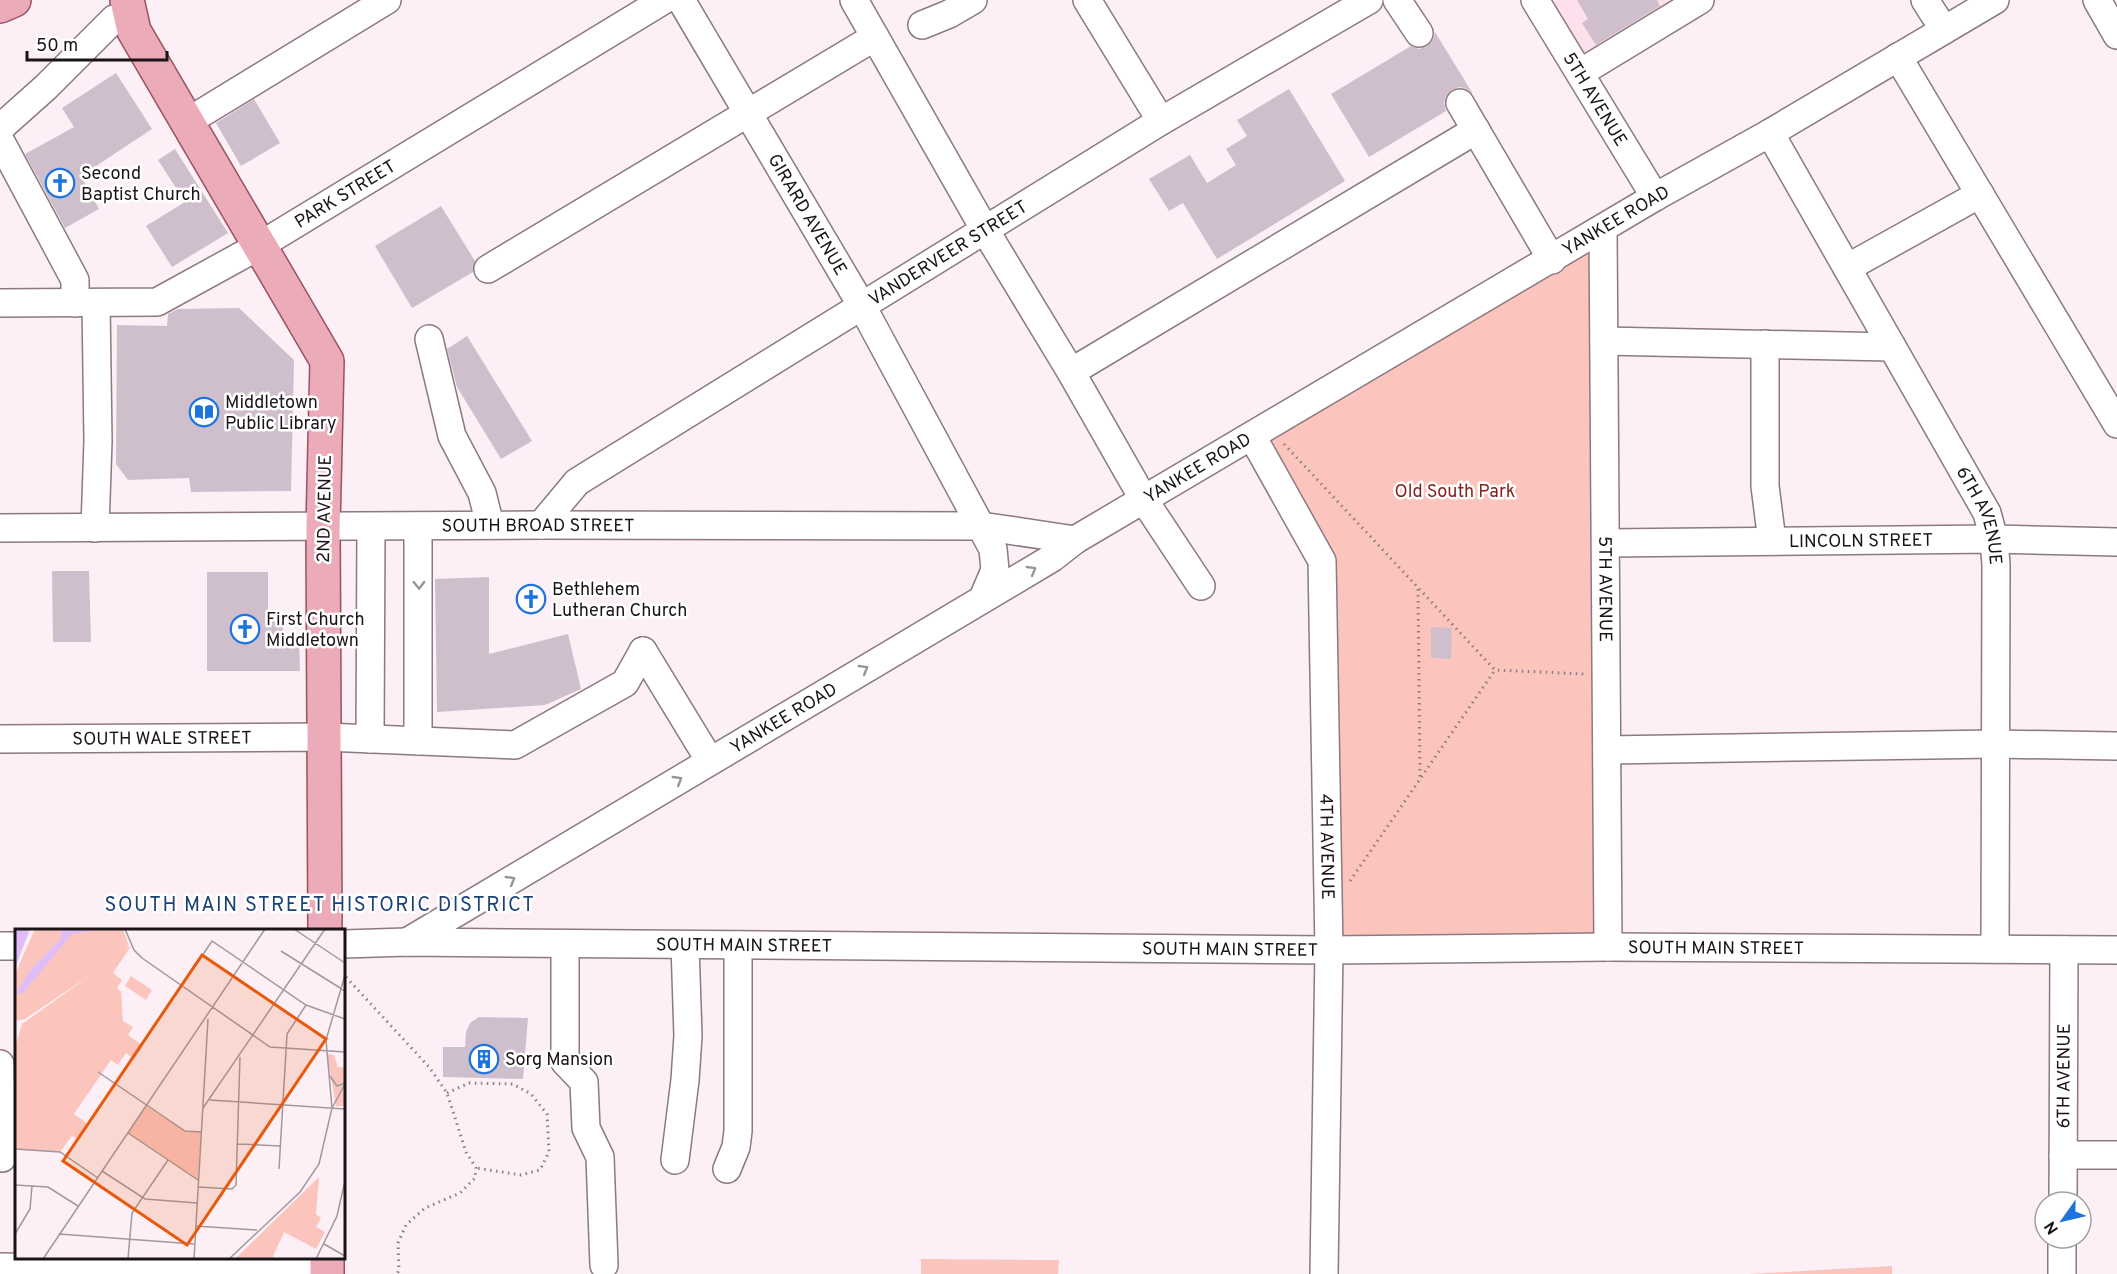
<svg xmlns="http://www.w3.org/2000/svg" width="2117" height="1274" font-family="Overpass,sans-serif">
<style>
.built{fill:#fde0ec}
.green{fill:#fbc5be}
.building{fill:#cfbfcc}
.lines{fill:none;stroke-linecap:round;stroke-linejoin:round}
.minor-casing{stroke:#8c7981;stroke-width:30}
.major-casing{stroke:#995260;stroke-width:36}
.path{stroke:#887e83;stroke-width:3;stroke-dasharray:1.5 4.5;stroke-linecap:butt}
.minor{stroke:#fff;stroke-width:27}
.major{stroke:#ebabb8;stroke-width:33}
.oneway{stroke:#989597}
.labels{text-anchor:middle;stroke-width:5;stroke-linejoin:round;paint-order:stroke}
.street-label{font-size:18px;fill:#1b1417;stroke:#fff}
.poi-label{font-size:18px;fill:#1b1417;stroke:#fff;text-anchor:start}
.park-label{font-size:18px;fill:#841e1b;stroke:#fff}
.neighbourhood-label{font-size:20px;letter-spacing:1.5px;fill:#1a4276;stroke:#fff}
.inset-road{fill:none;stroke:#a2979c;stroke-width:1.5}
.view{fill:#e8590c;fill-opacity:0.15;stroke:#e8590c;stroke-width:3}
.inset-edge{fill:none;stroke:#1b1417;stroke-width:3}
</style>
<rect width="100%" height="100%" fill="#fceff5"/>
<path class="built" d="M1550 0H1688L1588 62Z"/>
<g class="green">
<path d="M1603 229 1608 947 1329 950 1322 561 1252 436Z"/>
<path d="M921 1259 1059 1260 1058 1274H921Z"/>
<path d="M1892 1266V1274H1749Z"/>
</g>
<g class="building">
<path d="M1577 0H1657L1660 6 1596 45 1582 23 1588 19Z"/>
<path d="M1435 32 1473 94 1467 89 1460 87 1452 90 1447 95 1444 103 1446 111 1369 157 1331 94 1411 46 1419 49 1427 46 1433 40Z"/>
<path d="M116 73 152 129 81 176 99 209 65 228 25 154 74 127 62 108Z"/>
<path d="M1289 89 1345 181 1217 259 1183 203 1169 211 1149 179 1190 155 1207 183 1236 165 1226 149 1247 136 1237 120Z"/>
<path d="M254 99 280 143 241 166 216 123Z"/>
<path d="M175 149 228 233 172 267 146 226 185 202 158 160Z"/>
<path d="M441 206 475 261 473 272 412 308 375 246Z"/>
<path d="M239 308 294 360 291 491 191 492 189 478 128 480 116 464 117 325 167 326 168 314 178 309Z"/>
<path d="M467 336 532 441 501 459 457 387 447 349Z"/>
<path d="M52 571H89L91 642H53Z"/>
<path d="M207 572H268V621H283V638H299L300 671H207Z"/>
<path d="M489 577V654L568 634 581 689 545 705 437 712 435 579Z"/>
<path d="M1431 627 1452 628 1451 659 1431 658Z"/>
<path d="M479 1017 528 1018 523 1079 443 1077V1047H465L466 1032 470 1023Z"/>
</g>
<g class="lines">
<g class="minor-casing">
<g id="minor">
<path id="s1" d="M681 0 862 306 993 549 995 570 983 598"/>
<path d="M854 0 985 230 1071 372 1144 500 1201 586"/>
<path d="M1087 0 1161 121"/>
<path d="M1397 0 1419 33"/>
<path id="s2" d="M1535 0 1655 197"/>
<path d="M1925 0 1944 30"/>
<path d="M2097 0 2117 35"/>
<path d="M922 25 949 14 973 0"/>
<path d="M1898 57 2117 424"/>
<path d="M1580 73 1700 0"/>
<path d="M1460 103 1552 260"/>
<path d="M187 122 387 0"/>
<path d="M0 128 46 87 114 19"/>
<path id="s3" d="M1770 133 1987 513 1994 539 1996 565 1995 949"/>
<path d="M0 140 75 280V303"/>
<path id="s4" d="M1603 229 1608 947"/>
<path d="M1847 268 1980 194"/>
<path d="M488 269 875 37"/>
<path id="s5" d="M0 303 157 302 259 246 664 0"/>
<path d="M429 339 452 436 482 493 490 525"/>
<path d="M1604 341 1892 347"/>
<path d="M1765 344V486L1772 541"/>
<path d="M1071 372 1476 130"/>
<path id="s6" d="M1252 436 1322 561 1329 950 1324 1274"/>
<path id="s7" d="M541 525 577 482 1161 121 1369 0"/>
<path d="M418 526V741"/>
<path id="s8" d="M0 528 541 525 981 526 1075 540"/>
<path d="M95 528 98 441 96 303"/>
<path id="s9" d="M1606 543 1994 539 2117 542"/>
<path d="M643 651 710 761"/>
<path id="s10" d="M0 739 325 737 515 745 625 683 643 651"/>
<path d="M370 739 371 527"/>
<path d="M1607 750 1995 744 2117 746"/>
<path id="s11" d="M407 942 1052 558 1075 540 1655 197 1770 133 1995 0"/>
<path id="s12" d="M344 944 407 942 1329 950 1608 947 2117 950"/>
<path d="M565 944V1062L584 1082 586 1128 600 1157 604 1265"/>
<path d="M0 946H16"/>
<path d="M0 1064 2 1158"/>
<path d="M2063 1155H2117"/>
<path d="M675 1160 685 1080 688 1036 685 945"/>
<path d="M727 1169 736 1147 738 1131V945"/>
<path id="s13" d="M2063 1202 2064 950"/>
<path d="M0 1267 327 1273"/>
<path d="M2062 1274V1238"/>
</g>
</g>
<g class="major-casing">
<g id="major">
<path d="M127 0 134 31 327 361 323 527 325 930"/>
<path d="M0 6 14 0"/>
<path d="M327 1258V1274"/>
</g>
</g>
<g class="path">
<path d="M1284 444 1495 670 1584 674"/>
<path d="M1418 589 1420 778"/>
<path d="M1350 881 1495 670"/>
<path d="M346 977 429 1067 447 1093 466 1152 476 1168 475 1178 460 1193 425 1208 406 1225 398 1243 399 1270 397 1274"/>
<path d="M447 1093 469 1083 513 1084 531 1094 547 1114 549 1152 540 1170 521 1175 476 1168"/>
</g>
<use href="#minor" class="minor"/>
<use href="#major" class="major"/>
</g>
<defs><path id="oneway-chevron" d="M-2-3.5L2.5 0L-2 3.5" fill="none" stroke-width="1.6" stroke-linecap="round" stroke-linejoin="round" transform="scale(1.5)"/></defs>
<g class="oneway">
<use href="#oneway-chevron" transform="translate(1032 570) rotate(-30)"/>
<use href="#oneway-chevron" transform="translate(419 585) rotate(89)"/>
<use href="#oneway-chevron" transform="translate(864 669) rotate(-31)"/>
<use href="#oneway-chevron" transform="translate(678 780) rotate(-31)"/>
<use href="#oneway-chevron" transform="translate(511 880) rotate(-31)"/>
</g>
<defs>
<g id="church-ring" transform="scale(1.5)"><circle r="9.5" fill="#fff" stroke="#1d74de" stroke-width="1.5"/><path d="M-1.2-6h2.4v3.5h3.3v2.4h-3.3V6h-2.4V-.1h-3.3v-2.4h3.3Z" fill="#1d74de"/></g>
<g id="library-ring" transform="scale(1.5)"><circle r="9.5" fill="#fff" stroke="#1d74de" stroke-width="1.5"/><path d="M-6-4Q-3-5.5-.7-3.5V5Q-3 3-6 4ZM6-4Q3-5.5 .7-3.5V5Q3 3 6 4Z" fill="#1d74de"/></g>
<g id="building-ring" transform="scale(1.5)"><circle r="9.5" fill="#fff" stroke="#1d74de" stroke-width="1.5"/><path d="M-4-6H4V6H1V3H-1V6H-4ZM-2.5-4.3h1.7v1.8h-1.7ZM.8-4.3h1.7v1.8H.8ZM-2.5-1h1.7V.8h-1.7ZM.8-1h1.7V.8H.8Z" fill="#1d74de"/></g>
</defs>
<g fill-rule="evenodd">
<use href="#church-ring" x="60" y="183"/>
<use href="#library-ring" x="204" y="412"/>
<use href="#church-ring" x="531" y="599"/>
<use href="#church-ring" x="245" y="629"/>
<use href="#building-ring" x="484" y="1059"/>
</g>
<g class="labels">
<g class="street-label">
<text dy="6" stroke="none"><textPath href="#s2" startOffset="116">5TH AVENUE</textPath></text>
<text dy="6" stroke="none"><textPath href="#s5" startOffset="374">PARK STREET</textPath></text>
<text dy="6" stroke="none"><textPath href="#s1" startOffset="249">GIRARD AVENUE</textPath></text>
<text dy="6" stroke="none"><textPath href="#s11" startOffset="1408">YANKEE ROAD</textPath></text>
<text dy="6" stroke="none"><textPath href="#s7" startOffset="492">VANDERVEER STREET</textPath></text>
<text dy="6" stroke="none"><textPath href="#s11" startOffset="922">YANKEE ROAD</textPath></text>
<text transform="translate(324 509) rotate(-89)" y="6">2ND AVENUE</text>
<text dy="6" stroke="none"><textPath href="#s3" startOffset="438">6TH AVENUE</textPath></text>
<text dy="6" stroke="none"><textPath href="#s8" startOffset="538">SOUTH BROAD STREET</textPath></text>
<text dy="6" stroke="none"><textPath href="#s9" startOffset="255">LINCOLN STREET</textPath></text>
<text dy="6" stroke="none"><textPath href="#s4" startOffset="360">5TH AVENUE</textPath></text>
<text dy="6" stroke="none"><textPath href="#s11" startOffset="438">YANKEE ROAD</textPath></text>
<text dy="6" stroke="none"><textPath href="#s10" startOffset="162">SOUTH WALE STREET</textPath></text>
<text dy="6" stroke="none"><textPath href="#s6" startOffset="429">4TH AVENUE</textPath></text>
<text dy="6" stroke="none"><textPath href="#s12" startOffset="400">SOUTH MAIN STREET</textPath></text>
<text dy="6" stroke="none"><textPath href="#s12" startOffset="1372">SOUTH MAIN STREET</textPath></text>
<text dy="6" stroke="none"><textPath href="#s12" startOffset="886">SOUTH MAIN STREET</textPath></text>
<text dy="6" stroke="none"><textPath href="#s13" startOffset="126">6TH AVENUE</textPath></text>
</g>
<g class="poi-label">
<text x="81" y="179">Second<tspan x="81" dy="21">Baptist Church</tspan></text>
<text x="225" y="408">Middletown<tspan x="225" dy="21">Public Library</tspan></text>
<text x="552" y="595">Bethlehem<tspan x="552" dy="21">Lutheran Church</tspan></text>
<text x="266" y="625">First Church<tspan x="266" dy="21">Middletown</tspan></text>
<text x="505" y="1065">Sorg Mansion</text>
</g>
<g class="park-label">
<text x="1455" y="497">Old South Park</text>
</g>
<g class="neighbourhood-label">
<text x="320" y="911">SOUTH MAIN STREET HISTORIC DISTRICT</text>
</g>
</g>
<g transform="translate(15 929)">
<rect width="330" height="330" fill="#fceff5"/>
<path d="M20 0H108L114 17 108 21 116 17 98 44 107 51 102 59 106 63 108 92 118 98 113 106 128 117 119 130 111 124 103 136 96 131 59 185 73 195 63 211 57 207 45 223 0 220V118L7 95 77 45 10 90 0 92V45ZM116 47 137 61 131 71 110 57ZM312 125 319 126 323 138H330V177H321ZM131 177 170 202 186 203 183 251 113 204ZM304 248 301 285 306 289 301 298 310 303 301 320 269 303 257 330H220Z" fill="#fbc5be"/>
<path d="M0 0H15L0 39ZM46 0H89L57 5 8 64 0 65 17 39 46 10Z" fill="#e0bdf6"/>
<path class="inset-road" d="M110 0 119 21 127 29 255 118 330 123M279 0 330 34M266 22 330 62M166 58 197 12 291 76 330 90M83 143 170 202 186 203M315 147 322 157 330 154M195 171 330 180M188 179 310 0M317 179 330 155M113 204 183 251M223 215 265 217M0 220 45 223 83 249M264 240 272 105 291 76M87 242 130 270 182 274M0 256 33 258 63 277M183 258 217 260 221 256 225 128M181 297 242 301M0 305 15 280 17 257M44 305 179 315M309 315 330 327M28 330 250 0M113 330 117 284 153 231M179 330 193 90M214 330 285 263 304 235 317 179 311 111 330 46M301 330 322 287 330 252"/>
<path class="view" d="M187 26 311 110 172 316 48 232Z"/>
<rect width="330" height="330" class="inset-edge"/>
</g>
<g transform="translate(2063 1220) rotate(236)"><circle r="28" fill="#ffffff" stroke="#a4a1a2" stroke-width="1.5"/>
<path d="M0-4.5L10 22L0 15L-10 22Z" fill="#1d74de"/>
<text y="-9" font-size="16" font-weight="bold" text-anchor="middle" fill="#1b1417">N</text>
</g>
<path d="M27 51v9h140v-9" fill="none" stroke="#1b1417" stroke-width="3"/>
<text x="36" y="51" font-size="18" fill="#1b1417" stroke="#ffffff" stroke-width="4.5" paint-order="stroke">50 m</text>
</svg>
